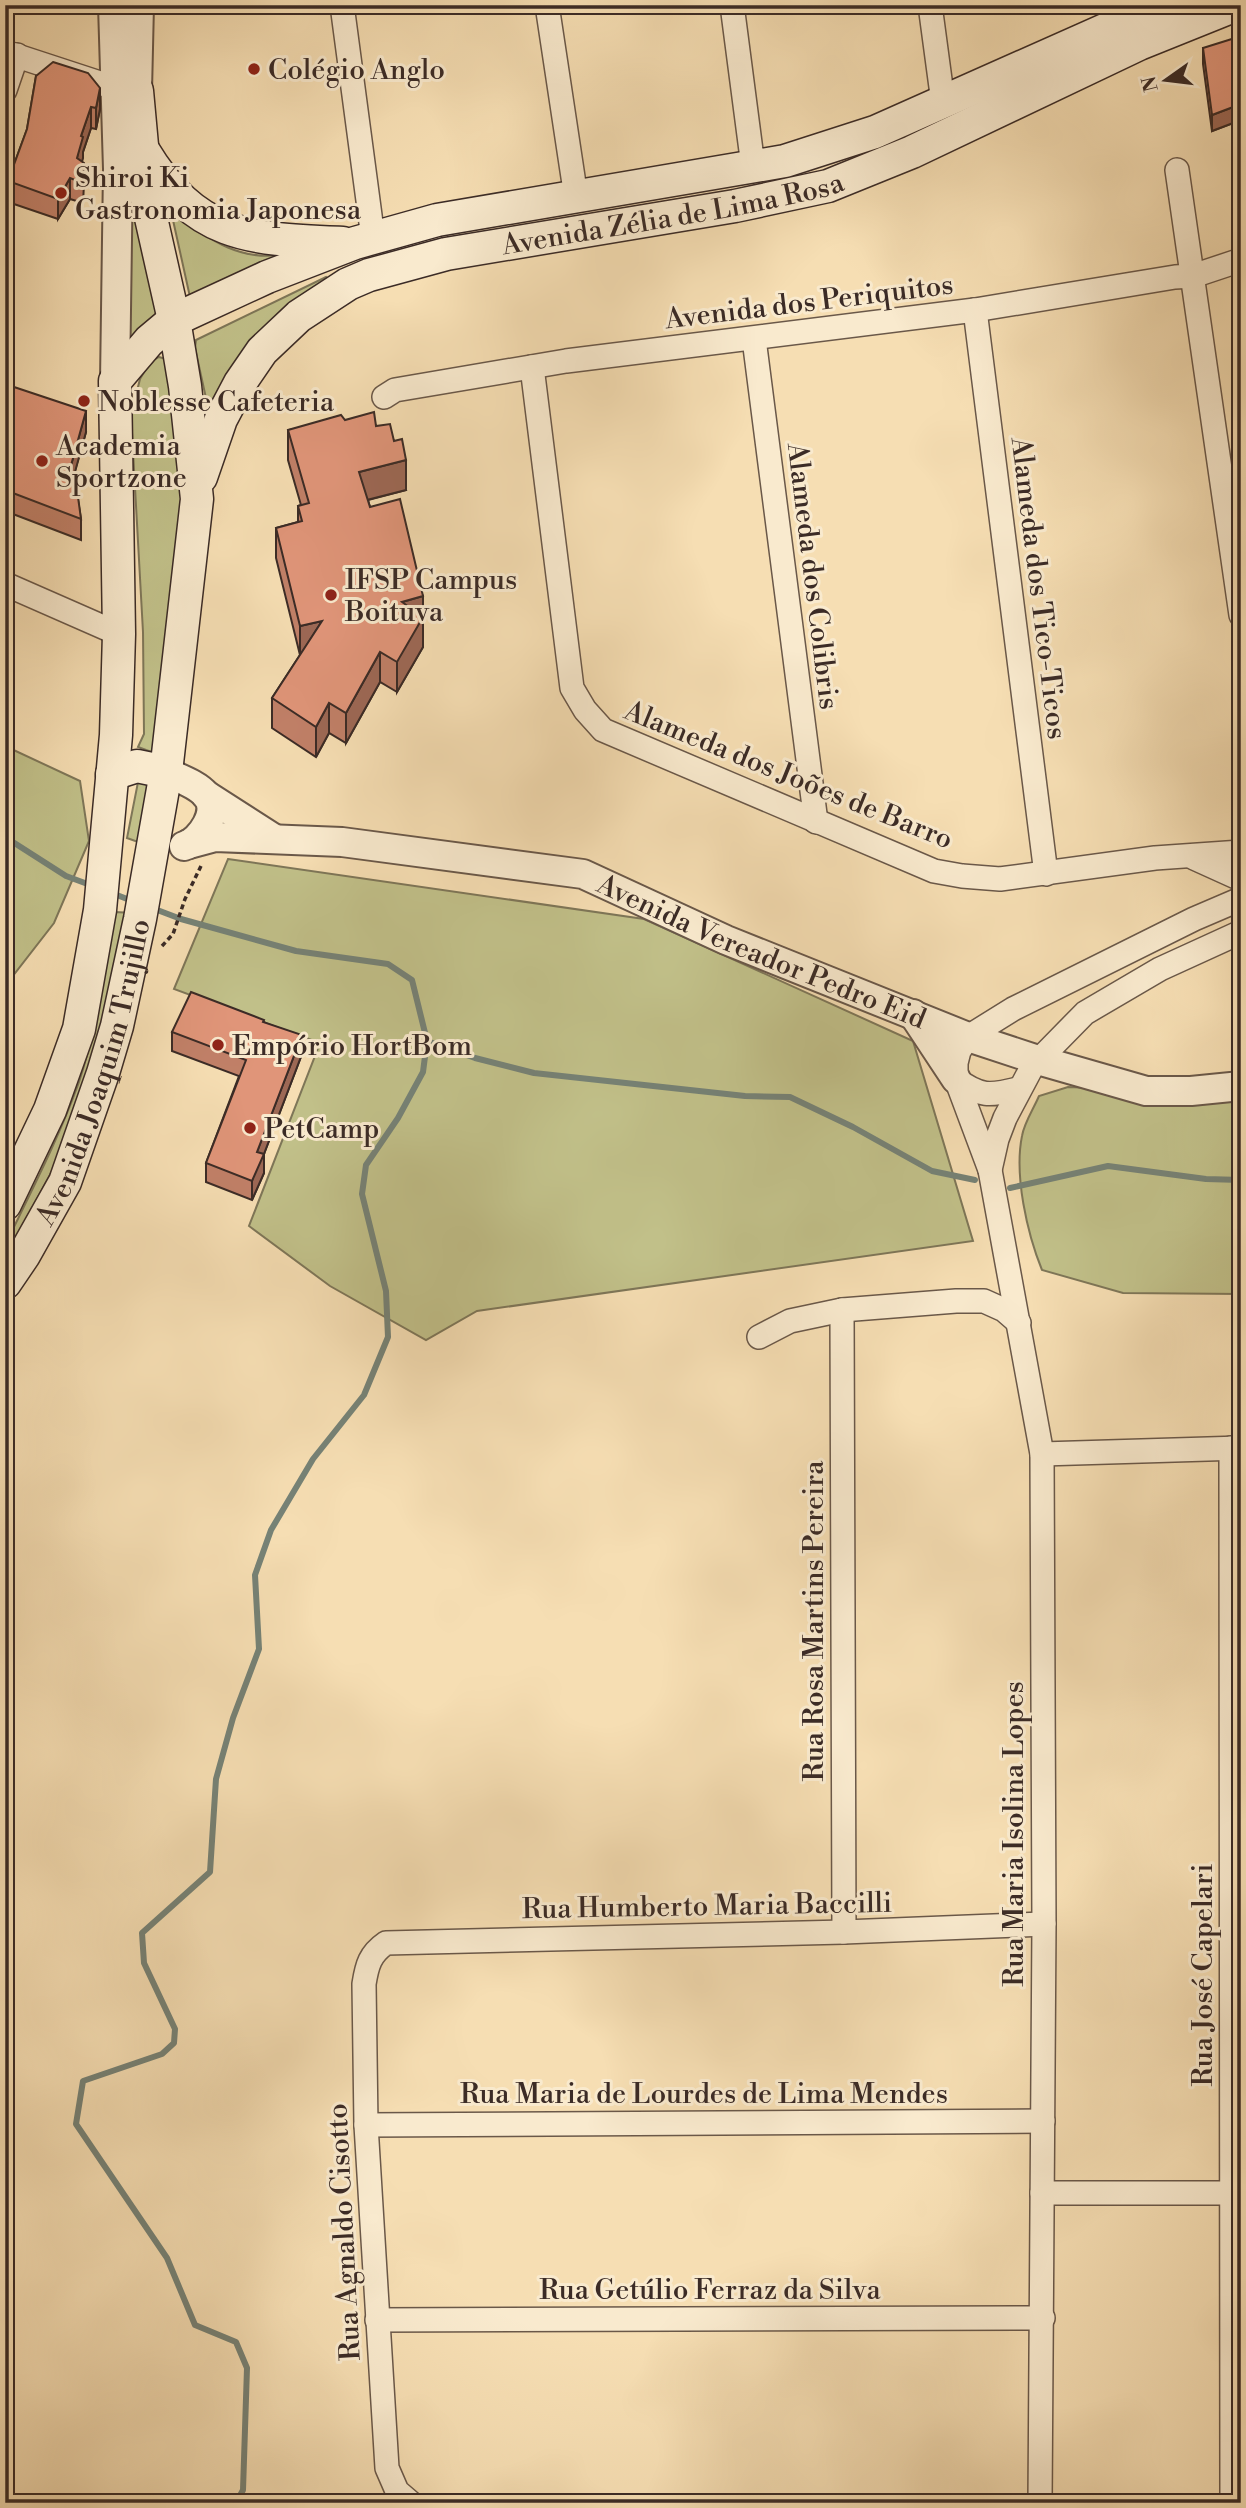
<svg xmlns="http://www.w3.org/2000/svg" width="1246" height="2508" font-family="'Libre Bodoni',serif">
<style>
.green{fill:#c1c089;stroke:#7e7658;stroke-width:2}
.lines{fill:none;stroke-linecap:round;stroke-linejoin:round}
.stream{stroke:#768276;stroke-width:6}
.minor-casing{stroke:#6a5849;stroke-width:26}
.tertiary-casing{stroke:#6a5849;stroke-width:32}
.secondary-casing{stroke:#3b2b26;stroke-width:35}
.path{stroke:#3b2b26;stroke-width:3.5;stroke-dasharray:5 3.5;stroke-linecap:butt}
.minor{stroke:#f9eace;stroke-width:23}
.tertiary{stroke:#f9eace;stroke-width:28}
.secondary{stroke:#f9eace;stroke-width:32}
.wall{fill:#c18068;stroke:#3b2b26;stroke-width:2}
.shaded-wall{fill:#9d6855;stroke:#3b2b26;stroke-width:2}
.building{fill:#e09579;stroke:#3b2b26;stroke-width:2}
.poi-dot{fill:#8f2418;stroke:#f9eace;stroke-width:2.5}
.labels{text-anchor:middle;stroke-width:6;stroke-linejoin:round;paint-order:stroke}
.poi-label{font-size:28px;fill:#3b2b26;stroke:#f9eace;text-anchor:start}
.street-label{font-size:28px;fill:#3b2b26;stroke:#f9eace}
</style>
<rect width="100%" height="100%" fill="#f6deb3"/>
<filter id="stains"><feTurbulence type="fractalNoise" baseFrequency=".00286" numOctaves="4"/><feColorMatrix values="0 0 0 0 .2 0 0 0 0 .09 0 0 0 0 .02 0 0 0 .5 -.17"/></filter>
<radialGradient id="worn" r=".72"><stop offset=".6" stop-color="#630" stop-opacity="0"/><stop offset="1" stop-color="#630" stop-opacity=".3"/></radialGradient>
<g class="green">
<path d="M129 122 163 311 132 337 130 336Z"/>
<path d="M171 211C208 238 238 263 287 254L190 297Z"/>
<path d="M326 277 329 280 211 421 195 348 196 340Z"/>
<path d="M159 357 166 359 183 442 182 579 157 754 138 747 144 734 143 632 131 415 140 379 150 362Z"/>
<path d="M5 746 80 781 89 841 54 923 5 986Z"/>
<path d="M139 777 153 785 138 842 127 838Z"/>
<path d="M228 859 644 919 913 1041 973 1241 477 1311 426 1340 330 1286 249 1226 320 1043 174 989Z"/>
<path d="M115 912 132 913 118 976 67 1143 16 1238 10 1235C35 1184 60 1135 79 1082 97 1028 104 968 115 912Z"/>
<path d="M1068 1087 1241 1094V1294L1123 1293 1042 1270C1027 1233 1014 1175 1022 1136 1024 1123 1034 1108 1039 1096Z"/>
</g>
<g class="lines">
<g class="stream">
<path d="M5 837 66 876 93 886"/>
<path d="M109 892 135 902"/>
<path d="M152 908 181 919 296 951 388 964 412 980 427 1041 423 1072 398 1118 366 1165 362 1194 386 1291 388 1337 364 1395 313 1459 271 1530 255 1575 259 1649 233 1718 216 1779 210 1872 142 1933 144 1963 175 2029 174 2043 162 2054 83 2081 76 2124 167 2258 195 2325 236 2342 247 2368 243 2490 236 2503"/>
<path d="M427 1041 475 1058 534 1073 745 1096 790 1097 853 1127 932 1171 975 1180"/>
<path d="M1010 1188 1108 1166 1206 1179 1241 1180"/>
</g>
<g class="minor-casing">
<g id="minor">
<path d="M342 5 373 238"/>
<path d="M547 5 576 197"/>
<path d="M732 5 753 166"/>
<path d="M930 5 943 102"/>
<path d="M5 52 115 88 129 90"/>
<path d="M5 90 17 55"/>
<path d="M1177 170 1241 615"/>
<path d="M975 310 1046 874"/>
<path d="M754 339 816 822"/>
<path d="M532 367 572 688 585 710 603 730 934 871 962 876 1000 879 1155 858 1241 852"/>
<path d="M384 397 395 390 566 361 975 310 1175 277 1193 276 1241 260"/>
<path d="M5 584 119 634"/>
<path d="M1194 858 1236 877"/>
<path d="M956 1079C980 1097 990 1096 1018 1089"/>
<path d="M990 1170 997 1139 1005 1118 1032 1067 1085 1013 1160 969 1241 932"/>
<path d="M842 1310 844 1932"/>
<path d="M759 1337 790 1321 842 1310 956 1301H984L1004 1310 1019 1323"/>
<path d="M1231 1448 1232 2503"/>
<path d="M1042 1454 1241 1448"/>
<path d="M366 2125 1043 2121"/>
<path d="M1042 2193H1241"/>
<path d="M377 2320 1043 2318"/>
<path d="M411 2503 397 2491 387 2468 366 2125 364 1984C367 1965 370 1954 386 1943L844 1932 1044 1924"/>
<path d="M1040 2503 1044 1924 1042 1454 990 1170 956 1079V1063L959 1051 968 1037 1013 1009 1194 919 1236 901"/>
</g>
</g>
<g class="tertiary-casing">
<g id="tertiary">
<path d="M113 5 118 169 115 381"/>
<path d="M137 91 139 5"/>
<path d="M166 772C178 778 197 784 206 795 221 810 201 841 184 846"/>
<path d="M206 795 273 838"/>
<path id="s1" d="M189 844 215 837 342 842 583 874 726 940 968 1037 1038 1060 1146 1091H1191L1241 1086"/>
<path d="M913 1014 956 1079"/>
</g>
</g>
<g class="secondary-casing">
<g id="secondary">
<path d="M143 150C196 238 248 239 343 243"/>
<path id="s2" d="M201 477 221 419 240 383 262 351 299 316 348 284 369 275 446 254 735 206 828 186 912 152 1139 44 1236 5"/>
<path d="M112 774 137 766 166 772"/>
<path d="M5 1204 50 1110 79 1029 100 910 116 735 119 634 115 381 149 341 174 320 267 277 355 243 437 220 785 161 875 132 1161 5"/>
<path id="s3" d="M5 1283 24 1255 65 1182 103 1073 117 1026 140 919 166 772 197 499 185 386 174 320 147 200 137 91"/>
</g>
</g>
<path class="path" d="M162 946 173 934 185 899 201 866"/>
<use href="#minor" class="minor"/>
<use href="#tertiary" class="tertiary"/>
<use href="#secondary" class="secondary"/>
</g>
<g class="wall">
<path d="M187 5H226L187 8Z"/>
<path d="M1203 48 1241 50V120L1212 131 1203 64Z"/>
<path d="M36 76 100 109 96 129 91 128 83 152 82 161 84 184 83 203 70 199 58 219 8 202V181L27 129Z"/>
<path d="M5 384 86 432 74 474 81 519V540L5 511Z"/>
<path d="M345 420 376 426 406 490 368 500 370 507 423 596V647L397 692 380 682 346 743 329 733 316 757 272 728V698L300 655 276 558V528L298 522V506L301 505 288 460V430Z"/>
<path d="M264 1022 302 1054 264 1154V1173L252 1200 206 1182V1163L239 1076 172 1051V1032Z"/>
</g>
<g class="shaded-wall">
<path d="M100 88V109L96 129V108Z"/>
<path d="M1241 104V120L1212 131V115Z"/>
<path d="M91 107V128L83 152V158L77 179V158L81 136Z"/>
<path d="M70 178V199L58 219V199Z"/>
<path d="M86 411V432L70 490V469Z"/>
<path d="M406 460V490L359 502V472Z"/>
<path d="M423 596V647L397 692V662L402 602Z"/>
<path d="M322 621 300 656V626Z"/>
<path d="M380 652V682L346 743V713Z"/>
<path d="M329 703V733L316 757V727Z"/>
<path d="M302 1035V1054L264 1154V1173L252 1200V1181L257 1152Z"/>
</g>
<g class="building">
<path d="M1235 38 1241 50V104L1212 115 1203 48Z"/>
<path d="M53 62 88 73 100 88 96 108 91 107 81 136 83 137 77 158 84 163 83 183 70 178 58 199 8 181 27 129 36 76Z"/>
<path d="M5 384 86 411 70 469 75 475 81 519 5 490Z"/>
<path d="M374 412 376 426 390 424 394 441 402 439 406 460 359 472 370 507 400 499 423 596 402 602 423 617 397 662 380 652 346 713 329 703 316 727 272 698 322 621 300 626 276 528 302 521 298 506 309 503 288 430 341 415 345 420Z"/>
<path d="M191 992 264 1020 263 1022 302 1035 257 1152 264 1154 252 1181 206 1163 246 1060 172 1032Z"/>
</g>
<g class="poi-dot">
<circle cx="254" cy="69" r="7"/>
<circle cx="61" cy="193" r="7"/>
<circle cx="84" cy="401" r="7"/>
<circle cx="42" cy="461" r="7"/>
<circle cx="331" cy="595" r="7"/>
<circle cx="218" cy="1045" r="7"/>
<circle cx="250" cy="1128" r="7"/>
</g>
<g class="labels">
<g class="poi-label">
<text x="268" y="79">Colégio Anglo</text>
<text x="75" y="187">Shiroi Ki<tspan x="75" dy="32">Gastronomia Japonesa</tspan></text>
<text x="98" y="411">Noblesse Cafeteria</text>
<text x="56" y="455">Academia<tspan x="56" dy="32">Sportzone</tspan></text>
<text x="345" y="589">IFSP Campus<tspan x="345" dy="32">Boituva</tspan></text>
<text x="232" y="1055">Empório HortBom</text>
<text x="264" y="1138">PetCamp</text>
</g>
<g class="street-label">
<text dy="10" stroke="none"><textPath href="#s2" startOffset="583">Avenida Zélia de Lima Rosa</textPath></text>
<text transform="translate(809 301) rotate(-7)" y="10">Avenida dos Periquitos</text>
<text transform="translate(814 576) rotate(83)" y="10">Alameda dos Colibris</text>
<text transform="translate(1040 588) rotate(83)" y="10">Alameda dos Tico-Ticos</text>
<text transform="translate(789 774) rotate(22)" y="10">Alameda dos Joões de Barro</text>
<text dy="10" stroke="none"><textPath href="#s1" startOffset="592">Avenida Vereador Pedro Eid</textPath></text>
<text dy="10" stroke="none"><textPath href="#s3" startOffset="231">Avenida Joaquim Trujillo</textPath></text>
<text transform="translate(813 1621) rotate(-90)" y="10">Rua Rosa Martins Pereira</text>
<text transform="translate(1013 1834) rotate(-90)" y="10">Rua Maria Isolina Lopes</text>
<text transform="translate(707 1905) rotate(-1)" y="10">Rua Humberto Maria Baccilli</text>
<text transform="translate(1202 1975) rotate(-90)" y="10">Rua José Capelari</text>
<text x="704" y="2103">Rua Maria de Lourdes de Lima Mendes</text>
<text transform="translate(343 2232) rotate(-93)" y="10">Rua Agnaldo Cisotto</text>
<text x="710" y="2299">Rua Getúlio Ferraz da Silva</text>
</g>
</g>
<rect width="1246" height="2508" fill="none" stroke="#f6deb3" stroke-width="28"/>
<rect x="7" y="7" width="1232" height="2494" fill="none" stroke="#3b2b26" stroke-width="3.5"/>
<rect x="14" y="14" width="1218" height="2480" fill="none" stroke="#3b2b26" stroke-width="2"/>
<g transform="translate(1166 80) rotate(256)" stroke="#f9eace" stroke-width="5" paint-order="stroke">
<path d="M0-5L12 26L0 18L-12 26Z" fill="#3b2b26"/>
<text y="-10" font-size="19" font-weight="bold" text-anchor="middle" fill="#3b2b26">N</text>
</g>
<rect width="100%" height="100%" filter="url(#stains)"/>
<rect width="100%" height="100%" fill="url(#worn)"/>
</svg>
